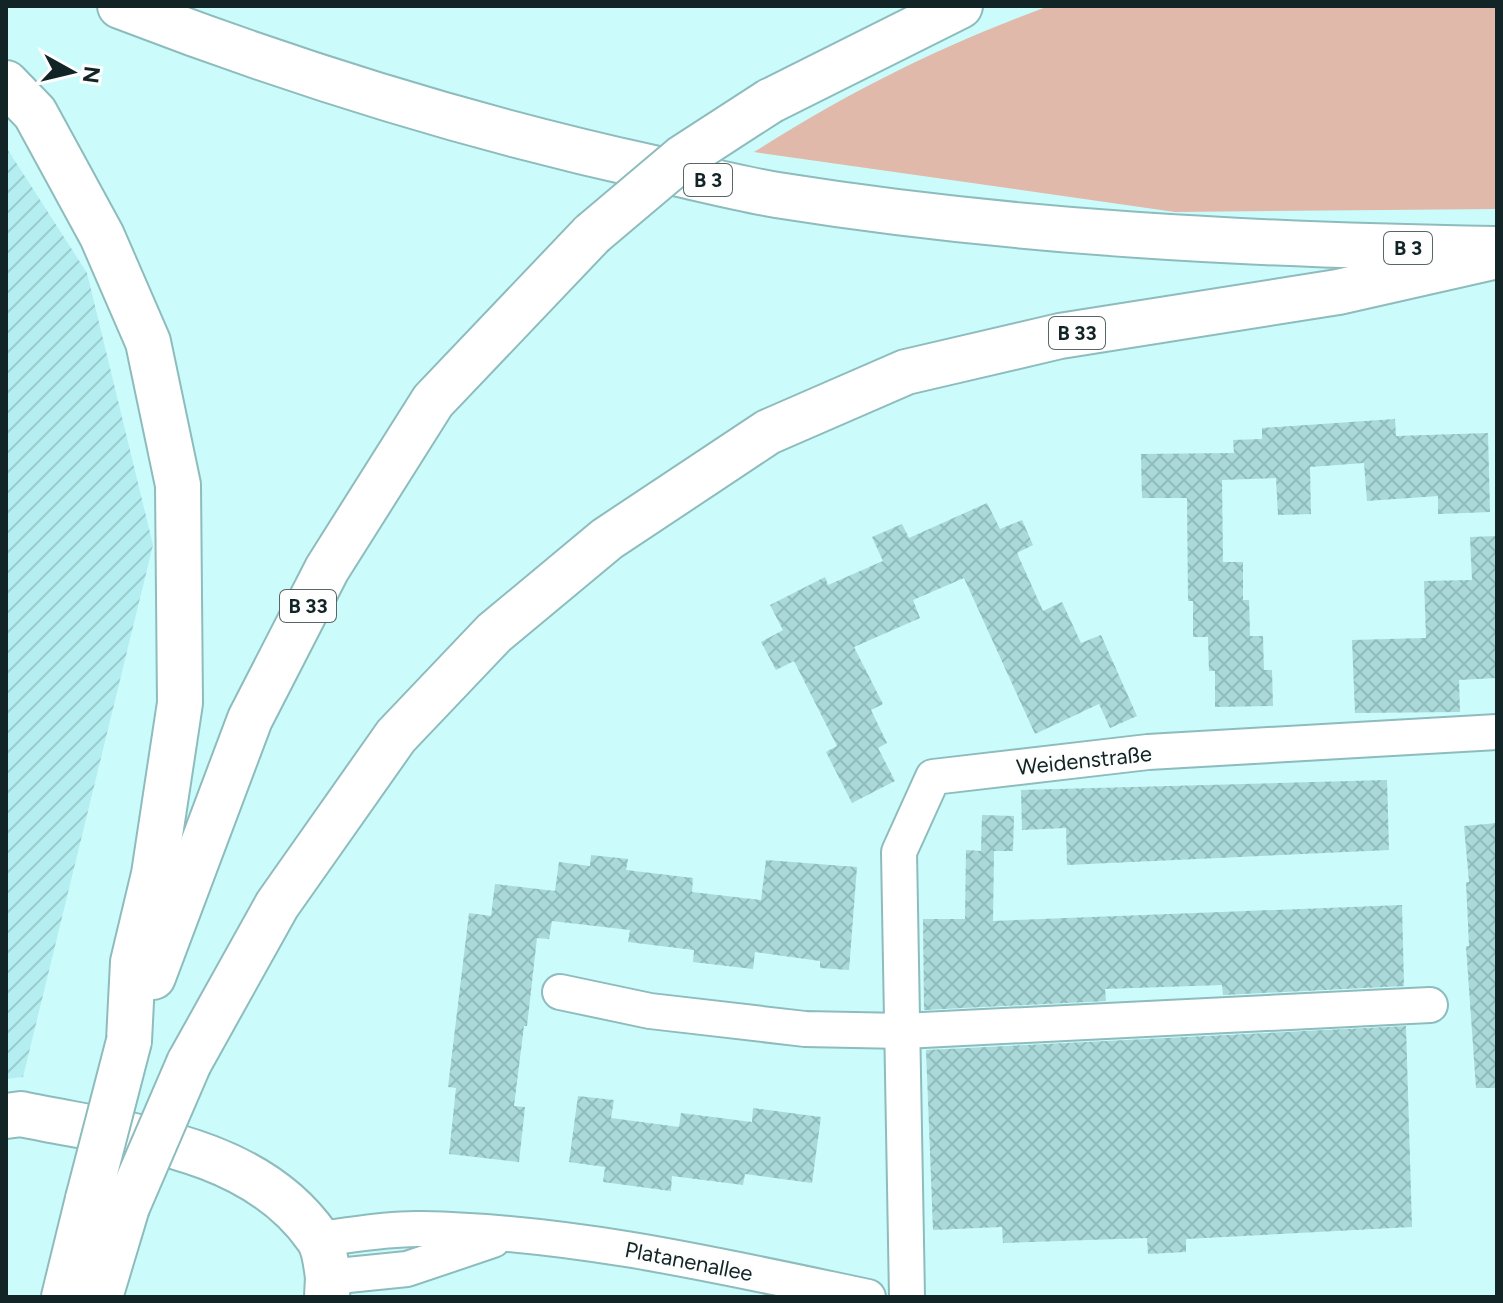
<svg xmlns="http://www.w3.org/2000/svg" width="1503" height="1303" font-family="Figtree,sans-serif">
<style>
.industrial{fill:url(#industrial-furrows)}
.green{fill:#e0b9ab}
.building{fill:url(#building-cross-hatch)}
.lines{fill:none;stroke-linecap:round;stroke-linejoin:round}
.street-casing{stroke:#8ebcbd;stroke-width:38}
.secondary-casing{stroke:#8ebcbd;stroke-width:48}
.primary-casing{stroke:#8ebcbd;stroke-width:48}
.highway-casing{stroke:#8ebcbd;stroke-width:48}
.street{stroke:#fff;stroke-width:34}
.secondary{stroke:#fff;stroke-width:44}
.primary{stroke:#fff;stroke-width:44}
.highway{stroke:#fff;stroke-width:44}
.highway-bridge-casing{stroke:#8ebcbd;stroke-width:48;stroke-linecap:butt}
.highway-bridge{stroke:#fff;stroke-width:44}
.labels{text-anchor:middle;stroke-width:8;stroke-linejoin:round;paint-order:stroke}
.shield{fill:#fefefe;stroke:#596566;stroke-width:2}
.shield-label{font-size:20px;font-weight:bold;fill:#122425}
.street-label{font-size:22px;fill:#122425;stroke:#fefefe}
</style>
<defs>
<pattern id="industrial-furrows" width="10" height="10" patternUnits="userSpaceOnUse" patternTransform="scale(2)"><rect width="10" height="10" fill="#b5eef0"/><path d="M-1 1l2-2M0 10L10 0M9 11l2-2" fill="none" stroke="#9bccce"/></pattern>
<pattern id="building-cross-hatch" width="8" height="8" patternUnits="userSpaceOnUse" patternTransform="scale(2)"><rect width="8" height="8" fill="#aad9da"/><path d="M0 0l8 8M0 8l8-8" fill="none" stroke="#91babb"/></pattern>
</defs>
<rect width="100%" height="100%" fill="#ccfbfc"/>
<path class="industrial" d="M6 147 87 273 153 545 23 1077 6 1079Z"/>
<path class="green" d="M1049 6H1497V209L1175 212 754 152C850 91 942 45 1049 6Z"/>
<g class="building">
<path d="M1395 419 1396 436 1488 433 1490 512 1438 514V496L1367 501 1364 463 1310 467 1311 514 1278 515 1276 478 1222 480 1223 562H1243V600H1249L1250 636H1263L1264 670H1272L1273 706 1215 707V671H1209L1208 637H1193V601H1188L1187 498H1142L1141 454 1234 453 1233 440 1262 439V428Z"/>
<path d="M987 503 1000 529 1022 520 1033 545 1017 553 1043 611 1062 602 1081 643 1101 635 1137 716 1110 728 1099 704 1035 734 964 578 913 600 920 618 854 647 883 704 871 710 887 743 878 748 895 781 852 803 826 752 837 746 794 661 776 670 761 642 783 630 770 605 825 577 828 585 883 561 872 537 902 524 909 538Z"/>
<path d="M1497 536V678L1459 680 1460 712 1355 713 1352 640 1426 638 1424 581 1472 580 1470 537Z"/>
<path d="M1387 780 1389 850 1067 865 1066 828 1022 830 1021 790Z"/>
<path d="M982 815 1014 816 1013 851H994L993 921 1402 905 1404 986 1223 995 1222 985 1105 989 1106 1001 924 1010 923 919H965L966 850 981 851Z"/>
<path d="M1497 823V1088H1476L1466 946H1469L1466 882H1469L1464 826Z"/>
<path d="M591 855 628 859 626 870 693 878 692 892 761 900 766 860 857 867 849 970 820 968V961L755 952 753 969 693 962 694 950 628 942 630 930 552 921 549 939 537 938 527 1026H524L514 1106 525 1107 519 1162 449 1154 456 1088 448 1087 469 913 491 916 495 884 555 891 559 862 590 866Z"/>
<path d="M1406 1026 1412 1227 1186 1239V1252L1148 1254 1147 1238 1003 1243 1002 1227 933 1230 926 1050Z"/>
<path d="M578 1096 614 1100 611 1118 679 1127 681 1113 752 1122 753 1108 821 1117 812 1183 745 1174 743 1185 672 1176 671 1191 603 1182 605 1167 569 1162Z"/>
</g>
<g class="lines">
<g class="street-casing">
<g id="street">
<path d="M560 992 650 1011 805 1029 903 1031 1430 1005"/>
<path d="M319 1239C353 1235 389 1228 422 1229 574 1232 721 1266 868 1297"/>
<path d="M328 1277 407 1269 493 1240"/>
<path d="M907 1297 899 852 933 777 1148 752 1497 732"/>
</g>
</g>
<g class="secondary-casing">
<path id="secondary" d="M6 1116 21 1114C124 1136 252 1144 317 1237 325 1247 326 1265 328 1277"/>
</g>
<g class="primary-casing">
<path id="primary" d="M120 6C294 73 471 128 653 168 694 177 736 188 777 195 1015 233 1254 245 1495 249"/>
</g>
<g class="highway-casing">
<g id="highway">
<path d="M6 83 35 113 102 236 148 342 178 485 180 703 154 874 133 962 129 1041"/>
<path d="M770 101 960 6"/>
<path d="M153 977 250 719 327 569 433 401 592 234"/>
<path d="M189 1063 277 905 396 736 494 633 607 539 768 432 906 372 1060 336 1338 292 1497 256"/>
<path d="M64 1297 88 1199"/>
<path d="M100 1297 127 1207"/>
<path d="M327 1297 328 1277"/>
</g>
</g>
<use href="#street" class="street"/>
<use href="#secondary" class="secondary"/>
<use href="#primary" class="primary"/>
<use href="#highway" class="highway"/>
<g class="highway-bridge-casing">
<g id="highway-bridge">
<path d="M592 234 682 158 770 101"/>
<path d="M88 1199 129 1041"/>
<path d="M127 1207 189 1063"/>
</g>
</g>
<use href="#highway-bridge" class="highway-bridge"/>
</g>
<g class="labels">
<g class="shield">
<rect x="684" y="164" width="48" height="32" rx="6"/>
<rect x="1384" y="232" width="48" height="32" rx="6"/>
<rect x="1049" y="317" width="56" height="32" rx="6"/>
<rect x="280" y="590" width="56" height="32" rx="6"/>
</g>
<g class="shield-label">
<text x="708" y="187">B 3</text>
<text x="1408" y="255">B 3</text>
<text x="1077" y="340">B 33</text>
<text x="308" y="613">B 33</text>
</g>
<g class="street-label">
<text transform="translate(1084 760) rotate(-6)" y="8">Weidenstraße</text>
<text transform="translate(689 1261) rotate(11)" y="8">Platanenallee</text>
</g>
</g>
<rect width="1503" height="1303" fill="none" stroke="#122425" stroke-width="16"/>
<g transform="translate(72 72) rotate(98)" stroke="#fefefe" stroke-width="6" paint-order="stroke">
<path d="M0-6L14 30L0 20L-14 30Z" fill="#122425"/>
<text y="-12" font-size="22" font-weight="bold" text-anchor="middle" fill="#122425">N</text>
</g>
</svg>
